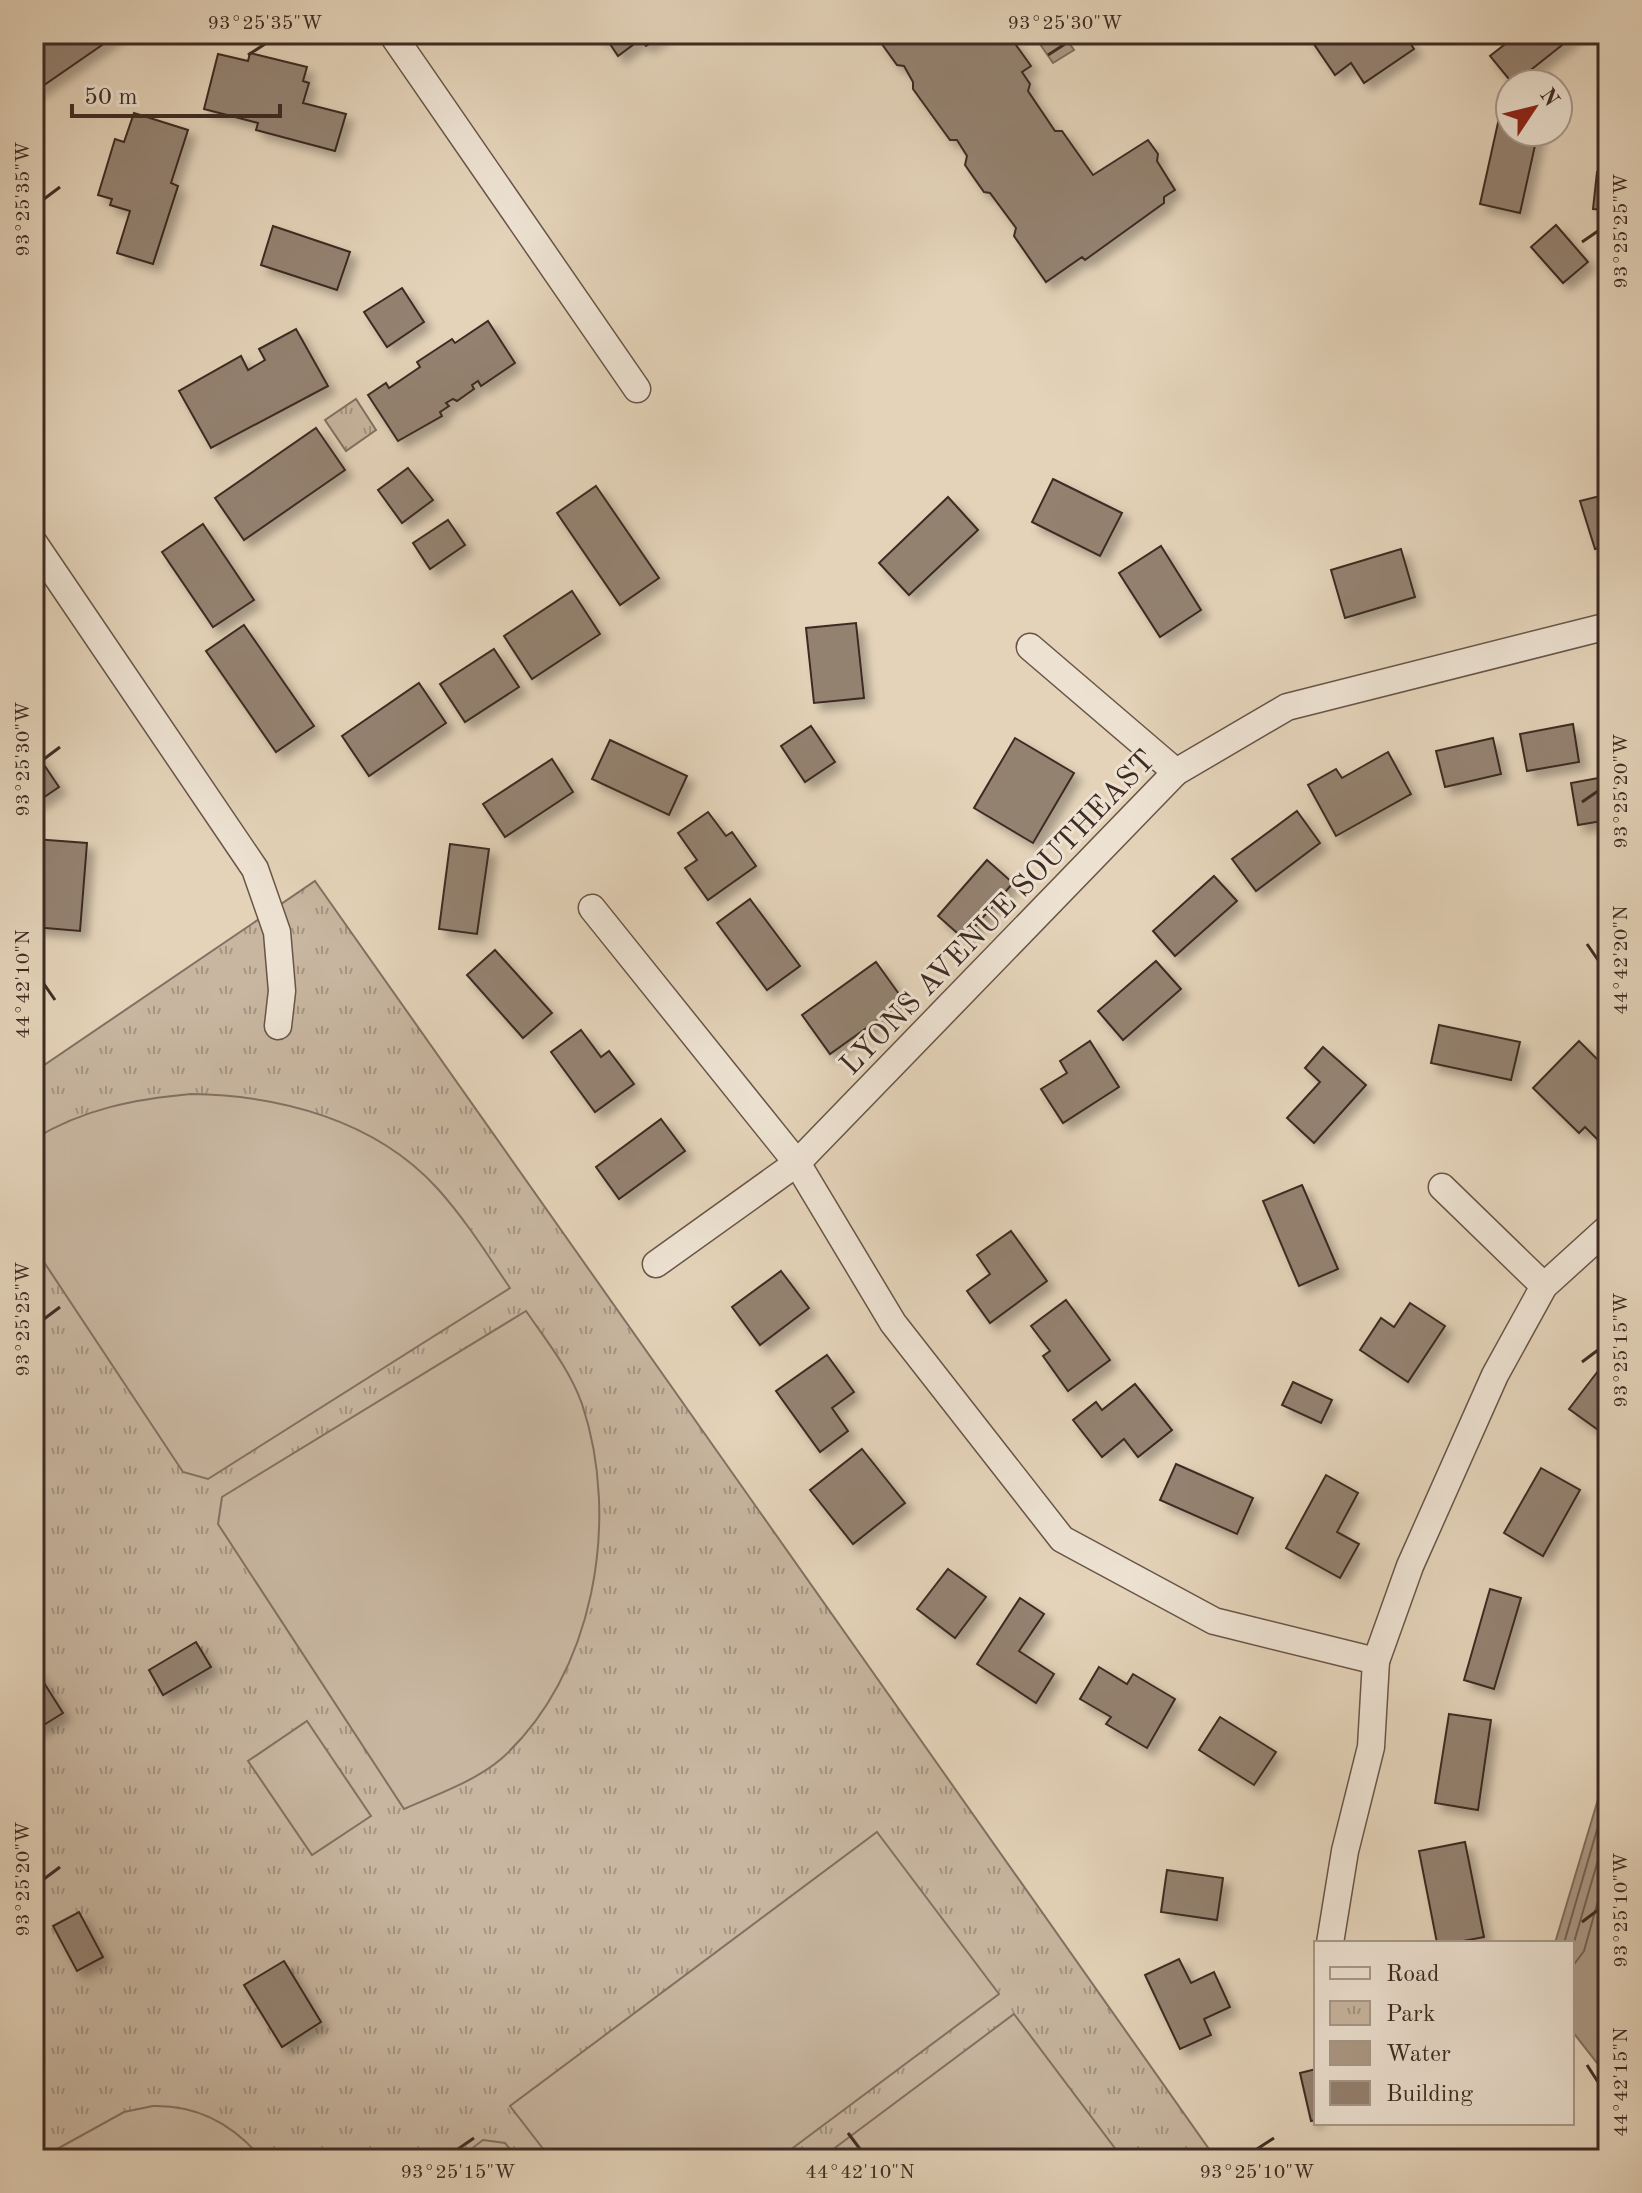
<svg xmlns="http://www.w3.org/2000/svg" width="1642" height="2193" font-family="'Old Standard TT',serif">
<style>
.park{fill:url(#park-tufts);stroke:#837062;stroke-width:2}
.pitch{fill:#c8b6a0;stroke:#837062;stroke-width:2}
.water{fill:#ac9a86;stroke:#806e5e;stroke-width:2}
.lines{fill:none;stroke-linecap:round;stroke-linejoin:round}
.shore{stroke:#756254;stroke-width:2}
.building{fill:#948271;stroke:#3e2b23;stroke-width:2;filter:url(#shadow)}
.minor-casing{stroke:#685548;stroke-width:29}
.minor{stroke:#ede2d2;stroke-width:26}
.ticks{fill:none;stroke:#3e2b23;stroke-width:3}
.labels{text-anchor:middle;stroke-width:6;stroke-linejoin:round;paint-order:stroke}
.street-label{font-size:30px;fill:#3e2b23;stroke:#ede2d2}
.neatline{fill:none;stroke:#3e2b23;stroke-width:3}
.ticks-label{font-size:20px;text-anchor:middle;fill:#3e2b23}
</style>
<defs>
<pattern id="park-tufts" width="24" height="20" patternUnits="userSpaceOnUse" patternTransform="scale(2)"><rect width="24" height="20" fill="#c8b6a0"/><path d="M3 7l-1-3M5 7V3M7 7l1-3M15 17l-1-3M17 17v-4M19 17l1-3" fill="none" stroke="#a49482"/></pattern>
<filter id="shadow"><feDropShadow dx="7" dy="7" stdDeviation="4" flood-color="#0004"/></filter>
</defs>
<rect width="100%" height="100%" fill="#e4d3b9"/>
<filter id="stains"><feTurbulence type="fractalNoise" baseFrequency=".0025" numOctaves="4"/><feColorMatrix values="0 0 0 0 .2 0 0 0 0 .09 0 0 0 0 .02 0 0 0 .5 -.17"/></filter>
<radialGradient id="worn" r=".72"><stop offset=".6" stop-color="#630" stop-opacity="0"/><stop offset="1" stop-color="#630" stop-opacity=".3"/></radialGradient>
<g class="park">
<path d="M356 399 376 430 346 451 325 420Z"/>
<path d="M315 881 1216 2159H34V1072Z"/>
</g>
<g class="pitch">
<path d="M191 1094C279 1095 375 1120 437 1188 465 1219 487 1254 510 1288L208 1479 183 1472 34 1247V1139C83 1109 135 1099 191 1094Z"/>
<path d="M526 1311C546 1340 570 1370 582 1404 621 1520 594 1676 501 1759 474 1782 435 1795 404 1809L218 1524 222 1497Z"/>
<path d="M307 1721 371 1816 312 1855 248 1761Z"/>
<path d="M877 1832 999 1994 778 2159H551L510 2106Z"/>
<path d="M1014 2014 1123 2159H820Z"/>
<path d="M153 2106C198 2105 234 2125 262 2159H39L124 2112Z"/>
<path d="M483 2140 505 2143 518 2159H458Z"/>
</g>
<g class="water">
<path d="M1033 34H1063L1074 50 1053 63Z"/>
<path d="M1608 1766V2077L1572 2031V1943H1555Z"/>
</g>
<g class="lines">
<g class="shore">
<path d="M1564 1943 1608 1792"/>
<path d="M1572 1949 1608 1826"/>
<path d="M1572 1967 1584 1951 1608 1865"/>
</g>
</g>
<g class="building">
<path d="M34 34H118L34 92Z"/>
<path d="M597 34H664L646 46 641 39 618 56 606 38H599Z"/>
<path d="M880 34H995L1002 44 1011 38 1031 66 1022 72 1030 84 1028 91 1055 131H1062L1093 175 1148 140 1158 154 1157 161 1175 190 1164 197V203L1085 260 1082 257 1046 282 1014 236 1016 228 990 193 984 192 965 165 967 156 957 140H950L913 89V82L904 66 897 65 879 40Z"/>
<path d="M1307 34H1404L1414 49 1364 83 1351 63 1335 75Z"/>
<path d="M1518 34H1576L1513 84 1490 56Z"/>
<path d="M250 53 307 67 303 81 309 83 303 103 346 114 335 151 256 130 258 123 204 109 218 54 248 61Z"/>
<path d="M1503 100 1510 101V132H1538L1520 213 1480 204Z"/>
<path d="M134 113 188 130 171 183 178 186 153 264 117 253 130 211 110 205 112 199 98 195 115 139 124 142Z"/>
<path d="M1597 172 1608 173V210L1593 209Z"/>
<path d="M1556 225 1588 262 1563 283 1531 247Z"/>
<path d="M273 226 350 252 337 290 261 265Z"/>
<path d="M402 288 424 322 387 347 364 312Z"/>
<path d="M488 321 515 363 481 386 478 381 472 385 474 389 457 401 453 399 446 403 449 406 440 412 442 416 398 441 368 395 386 383 389 388 420 367 417 362 452 339 455 343Z"/>
<path d="M1608 325V387L1598 386Z"/>
<path d="M296 329 328 386 211 448 179 391 241 356 248 370 265 360 259 349Z"/>
<path d="M316 428 345 470 244 540 215 498Z"/>
<path d="M408 468 433 500 402 523 378 490Z"/>
<path d="M1053 479 1122 513 1100 556 1032 522Z"/>
<path d="M596 486 659 578 620 605 557 513Z"/>
<path d="M1608 494V546L1595 549 1580 501Z"/>
<path d="M948 497 978 530 909 595 879 563Z"/>
<path d="M448 520 465 545 430 569 413 543Z"/>
<path d="M203 524 254 600 213 627 162 552Z"/>
<path d="M1161 546 1201 610 1160 637 1119 573Z"/>
<path d="M1401 549 1415 597 1345 618 1331 570Z"/>
<path d="M572 591 600 634 532 679 504 636Z"/>
<path d="M856 623 864 698 814 703 806 628Z"/>
<path d="M244 625 314 726 276 752 206 651Z"/>
<path d="M494 649 519 687 465 722 440 684Z"/>
<path d="M419 683 446 723 369 776 342 736Z"/>
<path d="M1573 724 1579 762 1527 771 1520 734Z"/>
<path d="M811 726 835 762 805 782 781 746Z"/>
<path d="M1015 738 1074 773 1033 843 974 808Z"/>
<path d="M1493 738 1501 774 1445 787 1436 751Z"/>
<path d="M610 740 687 776 669 815 592 779Z"/>
<path d="M34 750 59 787 34 804Z"/>
<path d="M1388 752 1411 794 1336 836 1308 785 1336 769 1342 778Z"/>
<path d="M552 759 573 792 505 837 483 804Z"/>
<path d="M1604 777 1608 820 1578 825 1571 783Z"/>
<path d="M1297 811 1320 843 1256 891 1232 859Z"/>
<path d="M708 812 726 836 732 832 756 866 708 900 685 868 697 860 678 833Z"/>
<path d="M34 839 87 843 80 931 34 927V893H42V886L34 885Z"/>
<path d="M450 844 489 849 477 934 439 929Z"/>
<path d="M987 860 1013 883 964 939 938 916Z"/>
<path d="M1214 876 1237 901 1175 956 1153 931Z"/>
<path d="M750 899 800 966 767 990 717 923Z"/>
<path d="M495 950 552 1013 523 1038 467 975Z"/>
<path d="M1156 961 1181 989 1123 1040 1098 1011Z"/>
<path d="M876 962 904 1001 830 1054 802 1015Z"/>
<path d="M1439 1025 1520 1042 1511 1080 1431 1063Z"/>
<path d="M581 1030 601 1057 609 1051 634 1084 595 1112 551 1052Z"/>
<path d="M1090 1041 1119 1087 1063 1123 1041 1089 1067 1073 1060 1061Z"/>
<path d="M1579 1041 1608 1070V1138L1602 1144 1585 1127 1579 1133 1533 1088Z"/>
<path d="M1323 1047 1366 1085 1314 1143 1287 1118 1320 1082 1305 1068Z"/>
<path d="M661 1119 685 1151 619 1199 596 1167Z"/>
<path d="M1302 1185 1338 1269 1299 1286 1263 1201Z"/>
<path d="M1011 1231 1047 1281 990 1323 967 1291 990 1274 977 1255Z"/>
<path d="M781 1271 809 1308 760 1345 732 1307Z"/>
<path d="M1066 1300 1110 1360 1068 1391 1043 1356 1050 1351 1031 1326Z"/>
<path d="M1410 1303 1445 1326 1408 1382 1360 1350 1381 1318 1394 1327Z"/>
<path d="M827 1355 854 1392 832 1408 848 1431 820 1452 776 1391Z"/>
<path d="M1598 1371 1608 1378V1437L1569 1409Z"/>
<path d="M1293 1382 1332 1400 1321 1423 1282 1405Z"/>
<path d="M1135 1384 1172 1430 1138 1457 1124 1439 1102 1457 1073 1420 1096 1402 1102 1410Z"/>
<path d="M862 1449 905 1503 853 1544 810 1490Z"/>
<path d="M1176 1464 1253 1498 1237 1534 1160 1500Z"/>
<path d="M1541 1468 1580 1490 1543 1556 1504 1533Z"/>
<path d="M1326 1475 1358 1493 1337 1532 1359 1544 1340 1578 1286 1548Z"/>
<path d="M948 1569 986 1597 955 1638 917 1609Z"/>
<path d="M1490 1589 1521 1598 1494 1689 1464 1680Z"/>
<path d="M1020 1598 1044 1614 1019 1651 1054 1674 1036 1703 977 1664Z"/>
<path d="M196 1642 211 1667 163 1695 149 1670Z"/>
<path d="M34 1667 63 1713 34 1731Z"/>
<path d="M1099 1667 1127 1684 1133 1674 1175 1699 1147 1748 1106 1724 1111 1717 1080 1699Z"/>
<path d="M1449 1714 1491 1720 1478 1810 1435 1803Z"/>
<path d="M1220 1717 1276 1752 1254 1785 1199 1750Z"/>
<path d="M1465 1842 1484 1937 1453 1943H1437L1419 1851Z"/>
<path d="M1167 1870 1223 1878 1217 1920 1161 1912Z"/>
<path d="M79 1912 103 1957 77 1971 53 1926Z"/>
<path d="M1179 1959 1191 1983 1214 1972 1230 2007 1204 2019 1211 2035 1180 2049 1145 1975Z"/>
<path d="M284 1961 321 2022 282 2047 244 1985Z"/>
<path d="M1316 2069V2120L1311 2121 1300 2073Z"/>
</g>
<g class="lines">
<g class="minor-casing">
<g id="minor">
<path d="M392 34 637 389"/>
<path d="M34 543 255 869 277 932 282 991 278 1026"/>
<path d="M1030 647 1176 772"/>
<path d="M592 908 797 1163 893 1323 1062 1539 1214 1621 1376 1661"/>
<path d="M1442 1187 1544 1286"/>
<path d="M656 1264 797 1163 1176 772 1287 707 1608 626"/>
<path d="M1330 1943 1345 1851 1371 1747 1376 1661 1410 1566 1495 1375 1544 1286 1608 1228"/>
</g>
</g>
<use href="#minor" class="minor"/>
</g>
<path class="ticks" d="M248 55 265 44M1048 55 1065 44M44 199 60 187M1582 242 1598 231M44 759 60 747M1582 802 1598 791M1587 944 1598 960M44 984 55 1000M44 1319 60 1307M1582 1362 1598 1350M44 1879 60 1867M1582 1922 1598 1910M1587 2065 1598 2082M848 2133 860 2149M458 2149 474 2138M1257 2149 1274 2138"/>
<g class="labels">
<g class="street-label">
<text transform="translate(997 912) rotate(-46)" y="10">LYONS AVENUE SOUTHEAST</text>
</g>
</g>
<rect width="1642" height="2193" fill="none" stroke="#e4d3b9" stroke-width="88"/>
<rect x="1314" y="1941" width="260" height="184" fill="#ede2d2" stroke="#a7998c" stroke-width="2"/>
<rect x="1330" y="1967" width="40" height="12" fill="#ede2d2" stroke="#a7998c" stroke-width="2"/>
<text x="1386" y="1981" font-size="24" fill="#3e2b23">Road</text>
<rect x="1330" y="2001" width="40" height="24" fill="url(#park-tufts)" stroke="#a7998c" stroke-width="2"/>
<text x="1386" y="2021" font-size="24" fill="#3e2b23">Park</text>
<rect x="1330" y="2041" width="40" height="24" fill="#ac9a86" stroke="#a7998c" stroke-width="2"/>
<text x="1386" y="2061" font-size="24" fill="#3e2b23">Water</text>
<rect x="1330" y="2081" width="40" height="24" fill="#948271" stroke="#a7998c" stroke-width="2"/>
<text x="1386" y="2101" font-size="24" fill="#3e2b23">Building</text>
<g transform="translate(1534 108) rotate(55)"><circle r="38" fill="#ede2d2" stroke="#a7998c" stroke-width="2"/>
<path d="M0-6L14 30L0 20L-14 30Z" fill="#8f2418"/>
<text y="-12" font-size="22" font-weight="bold" text-anchor="middle" fill="#3e2b23">N</text>
</g>
<path d="M72 104v12h208v-12" fill="none" stroke="#3e2b23" stroke-width="4"/>
<text x="84" y="104" font-size="24" fill="#3e2b23" stroke="#ede2d2" stroke-width="6" paint-order="stroke">50 m</text>
<rect x="44" y="44" width="1554" height="2105" class="neatline"/>
<g class="ticks-label">
<text x="265" y="29">93°25'35"W</text>
<text x="1065" y="29">93°25'30"W</text>
<text transform="translate(22 199) rotate(-90)" y="7">93°25'35"W</text>
<text transform="translate(1620 231) rotate(-90)" y="7">93°25'25"W</text>
<text transform="translate(22 759) rotate(-90)" y="7">93°25'30"W</text>
<text transform="translate(1620 791) rotate(-90)" y="7">93°25'20"W</text>
<text transform="translate(1620 960) rotate(-90)" y="7">44°42'20"N</text>
<text transform="translate(22 984) rotate(-90)" y="7">44°42'10"N</text>
<text transform="translate(22 1319) rotate(-90)" y="7">93°25'25"W</text>
<text transform="translate(1620 1350) rotate(-90)" y="7">93°25'15"W</text>
<text transform="translate(22 1879) rotate(-90)" y="7">93°25'20"W</text>
<text transform="translate(1620 1910) rotate(-90)" y="7">93°25'10"W</text>
<text transform="translate(1620 2082) rotate(-90)" y="7">44°42'15"N</text>
<text x="458" y="2178">93°25'15"W</text>
<text x="860" y="2178">44°42'10"N</text>
<text x="1257" y="2178">93°25'10"W</text>
</g>
<rect width="100%" height="100%" filter="url(#stains)"/>
<rect width="100%" height="100%" fill="url(#worn)"/>
</svg>
